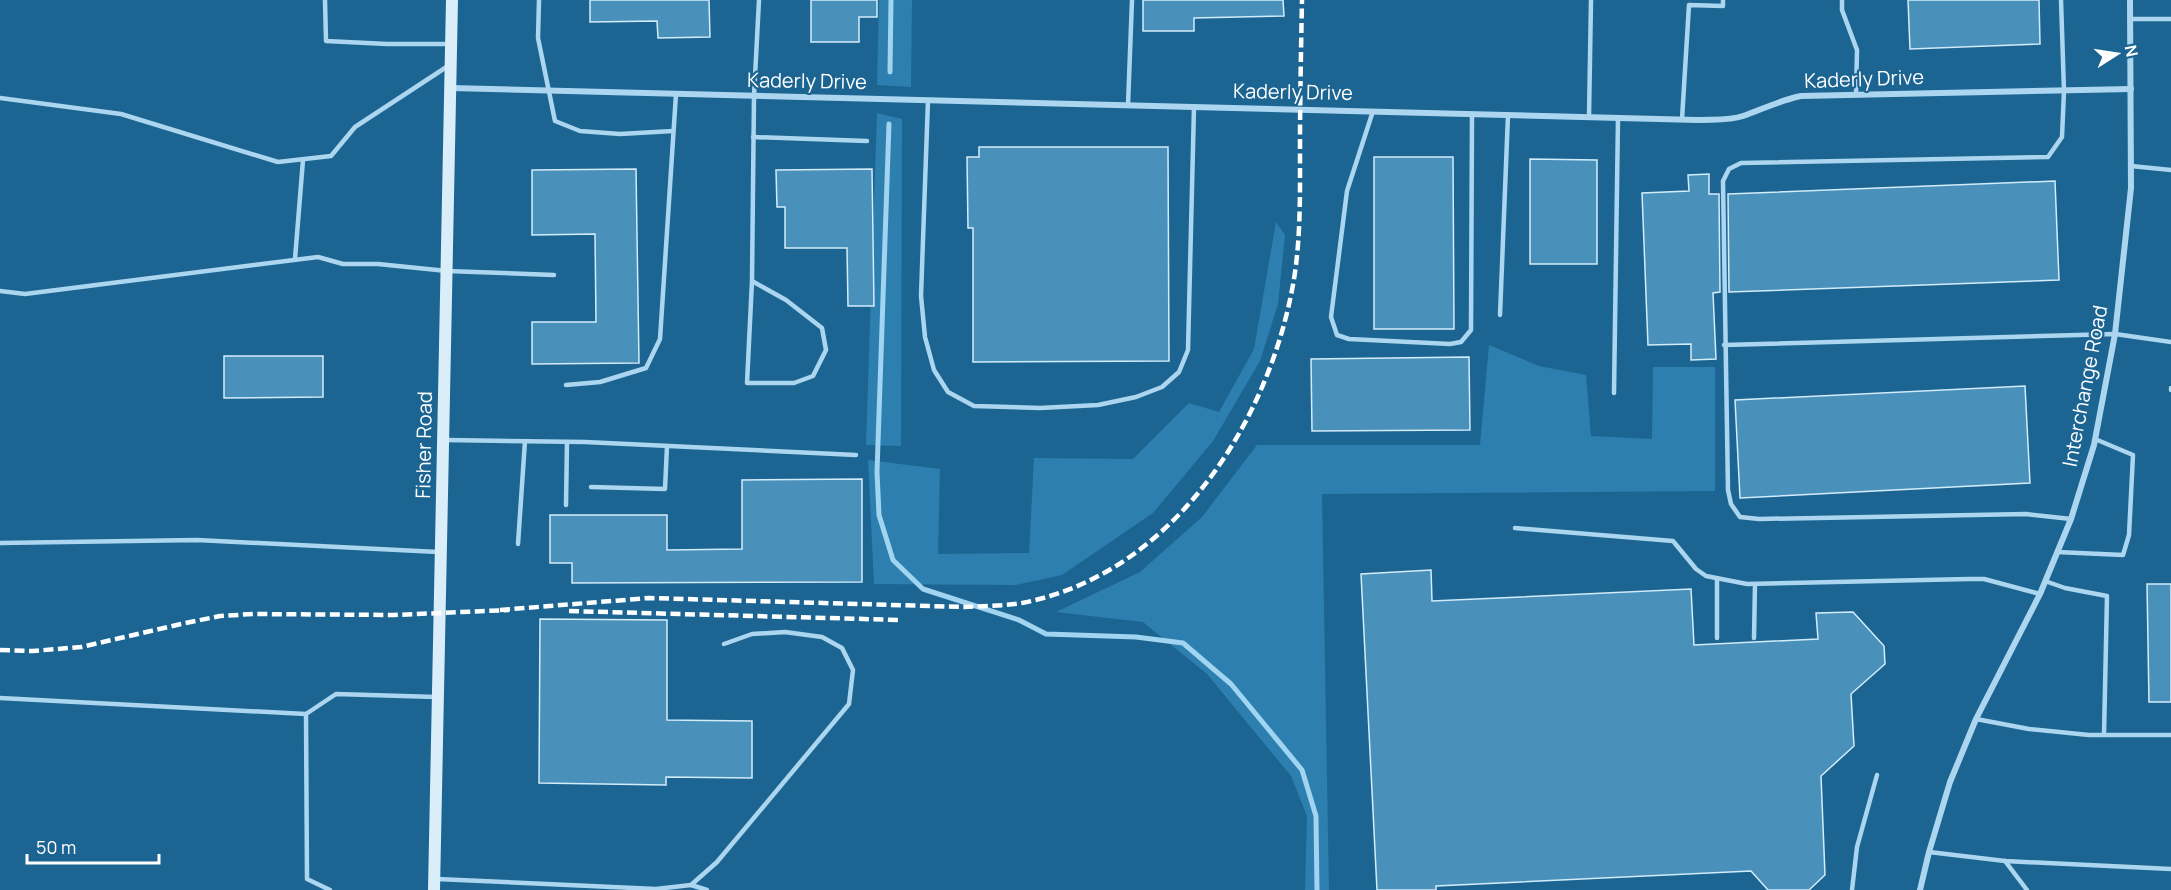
<svg xmlns="http://www.w3.org/2000/svg" width="2171" height="890" font-family="Manrope,sans-serif">
<style>
.green{fill:#2c7fae}
.lines{fill:none;stroke-linecap:round;stroke-linejoin:round}
.stream{stroke:#a0d4f0;stroke-width:5}
.building{fill:#4991bb;stroke:#d3ecfa;stroke-width:1.5}
.service{stroke:#acd6ef;stroke-width:4.5}
.minor{stroke:#acd6ef;stroke-width:6}
.secondary{stroke:#daeefa;stroke-width:12}
.rail{stroke:#fff;stroke-width:4.5;stroke-dasharray:10 4.5;stroke-linecap:butt}
.labels{text-anchor:middle;stroke-width:4.5;stroke-linejoin:round;paint-order:stroke}
.street-label{font-size:20px;fill:#fff;stroke:#1c6592}
</style>
<rect width="100%" height="100%" fill="#1c6592"/>
<g class="green">
<path d="M879 0H912L911 87 877 85Z"/>
<path d="M877 113 902 119 901 446 866 445Z"/>
<path d="M1276 222 1285 235 1278 304 1260 361 1213 441 1153 513 1062 575 1016 585 874 584 868 460 940 469 938 554 1029 553 1034 458 1133 459 1189 403 1219 412 1254 349Z"/>
<path d="M1489 345 1539 366 1586 375 1591 436 1652 439 1653 367H1715V491L1322 494 1329 890H1305L1307 816 1291 776 1207 674 1143 622 1056 612 1140 572 1202 517 1257 445H1480Z"/>
</g>
<g class="lines">
<g class="stream">
<path d="M890 72 891 0"/>
<path d="M889 124 877 472 879 515 893 560 923 589 1019 620 1046 634 1136 637 1183 643 1231 684 1302 770 1316 816 1317 890"/>
</g>
</g>
<g class="building">
<path d="M590 0H709L710 37 658 38 657 21 590 22Z"/>
<path d="M811 0H877V17H859V42H811Z"/>
<path d="M1143 0H1283L1284 16 1194 18V31H1143Z"/>
<path d="M1908 0H2039L2040 44 1910 49Z"/>
<path d="M979 147H1168L1169 361 973 362V228H968L967 157H979Z"/>
<path d="M1374 157H1453L1454 329H1374Z"/>
<path d="M1530 159 1597 160V264H1530Z"/>
<path d="M636 169 639 363 532 364V322H596L595 234 532 235V170Z"/>
<path d="M872 169 874 306H848L847 248H785V207H777L776 170Z"/>
<path d="M1709 174V194H1719L1720 292 1713 293 1716 359 1691 360V344L1648 345 1642 193 1689 191 1688 175Z"/>
<path d="M2055 181 2059 280 1729 292 1728 194Z"/>
<path d="M224 356H323V397L224 398Z"/>
<path d="M1469 357 1470 430 1312 431 1311 359Z"/>
<path d="M2025 386 2030 483 1740 498 1735 400Z"/>
<path d="M862 479V582L572 583V563H550V515H667V550L742 549V480Z"/>
<path d="M1431 570 1432 601 1691 589 1694 645 1818 639 1816 613 1853 612 1884 646 1885 664 1851 694 1854 746 1821 776 1825 875 1809 890H1768L1751 871 1436 886V890H1377L1361 574Z"/>
<path d="M2147 584H2171V702H2149Z"/>
<path d="M540 619 667 620V720L752 721V778L666 777V785L539 783Z"/>
</g>
<g class="lines">
<g class="service">
<path d="M325 0 326 41 387 44H451"/>
<path d="M539 0 538 38 555 121 580 131 620 134 673 131"/>
<path d="M1842 0V10L1857 50 1856 95"/>
<path d="M2061 0 2064 91 2062 137 2048 157 1741 163 1729 169 1723 181 1728 490 1731 504 1740 517 1759 519 2026 514 2071 519"/>
<path d="M2130 19H2171"/>
<path d="M0 98 121 114 278 162 331 156 355 127 448 66"/>
<path d="M928 100 921 296 925 337 934 370 948 392 974 406 1040 408 1098 405 1136 397 1162 387 1179 372 1188 350 1194 107"/>
<path d="M1128 105 1132 0"/>
<path d="M1373 111 1347 191 1331 317 1337 335 1349 339 1450 344 1461 342 1471 330 1472 114"/>
<path d="M1589 117 1591 0"/>
<path d="M1682 119 1689 5 1723 6V0"/>
<path d="M753 137 867 141"/>
<path d="M2131 166 2171 170"/>
<path d="M295 259 303 160"/>
<path d="M752 281 747 383H794L813 376 826 350 822 328 786 300 752 281 754 96 759 0"/>
<path d="M0 291 25 294 318 257 343 264H378L447 271 554 275"/>
<path d="M1500 315 1508 115"/>
<path d="M1724 345 2115 334 2171 342"/>
<path d="M566 385 600 382 646 368 660 339 676 94"/>
<path d="M2171 390V388"/>
<path d="M1614 393 1618 118"/>
<path d="M446 440 585 442 856 455"/>
<path d="M591 487 665 489 667 446"/>
<path d="M566 505 567 442"/>
<path d="M1515 528 1673 541 1696 569 1706 576 1747 584 1969 579H1984L2040 594"/>
<path d="M0 543 197 540 438 552"/>
<path d="M518 544 525 441"/>
<path d="M2057 552 2123 555 2129 535 2133 455 2095 439"/>
<path d="M2045 581 2065 588 2107 596 2104 735"/>
<path d="M1717 638V578"/>
<path d="M1754 638 1755 584"/>
<path d="M0 698 306 714"/>
<path d="M1976 719 2029 729 2089 735H2171"/>
<path d="M1929 852 2005 861 2171 869"/>
<path d="M2005 861 2027 890"/>
<path d="M437 879 656 889 691 885 717 862 849 704 853 670 842 648 822 637 785 632 752 634 724 644"/>
<path d="M691 885 707 890"/>
<path d="M330 890 307 879 306 714 336 694 436 697"/>
<path d="M1852 890 1857 847 1877 775"/>
</g>
<g class="minor">
<path d="M451 88 1697 120C1712 119 1729 121 1743 116 1763 109 1781 100 1801 96L2131 89"/>
<path d="M1920 890 1929 852 1950 782 1976 719 2040 594 2071 519 2094 445 2115 334 2131 188 2130 0"/>
</g>
<path class="secondary" d="M434 890 452 0"/>
<g class="rail">
<path d="M500 610 649 598 964 607C983 606 1003 606 1022 603 1168 575 1263 432 1291 295 1301 248 1300 198 1300 150 1300 100 1301 50 1302 0"/>
<path d="M569 611 901 620"/>
<path d="M0 650 33 651 81 647 181 624 220 616 253 614 394 615 509 610"/>
</g>
</g>
<g class="labels">
<g class="street-label">
<text transform="translate(1864 79) rotate(-2)" y="7">Kaderly Drive</text>
<text transform="translate(807 81) rotate(1)" y="7">Kaderly Drive</text>
<text transform="translate(1293 92) rotate(1)" y="7">Kaderly Drive</text>
<text transform="translate(2085 386) rotate(-79)" y="7">Interchange Road</text>
<text transform="translate(424 445) rotate(-89)" y="7">Fisher Road</text>
</g>
</g>
<g transform="translate(2117 54) rotate(78)" stroke="#1c6592" stroke-width="4.5" paint-order="stroke">
<path d="M0-4.5L10 22L0 15L-10 22Z" fill="#ffffff"/>
<text y="-9" font-size="16" font-weight="bold" text-anchor="middle" fill="#ffffff">N</text>
</g>
<path d="M27 854v9h132v-9" fill="none" stroke="#ffffff" stroke-width="3"/>
<text x="36" y="854" font-size="18" fill="#ffffff" stroke="#1c6592" stroke-width="4.5" paint-order="stroke">50 m</text>
</svg>
